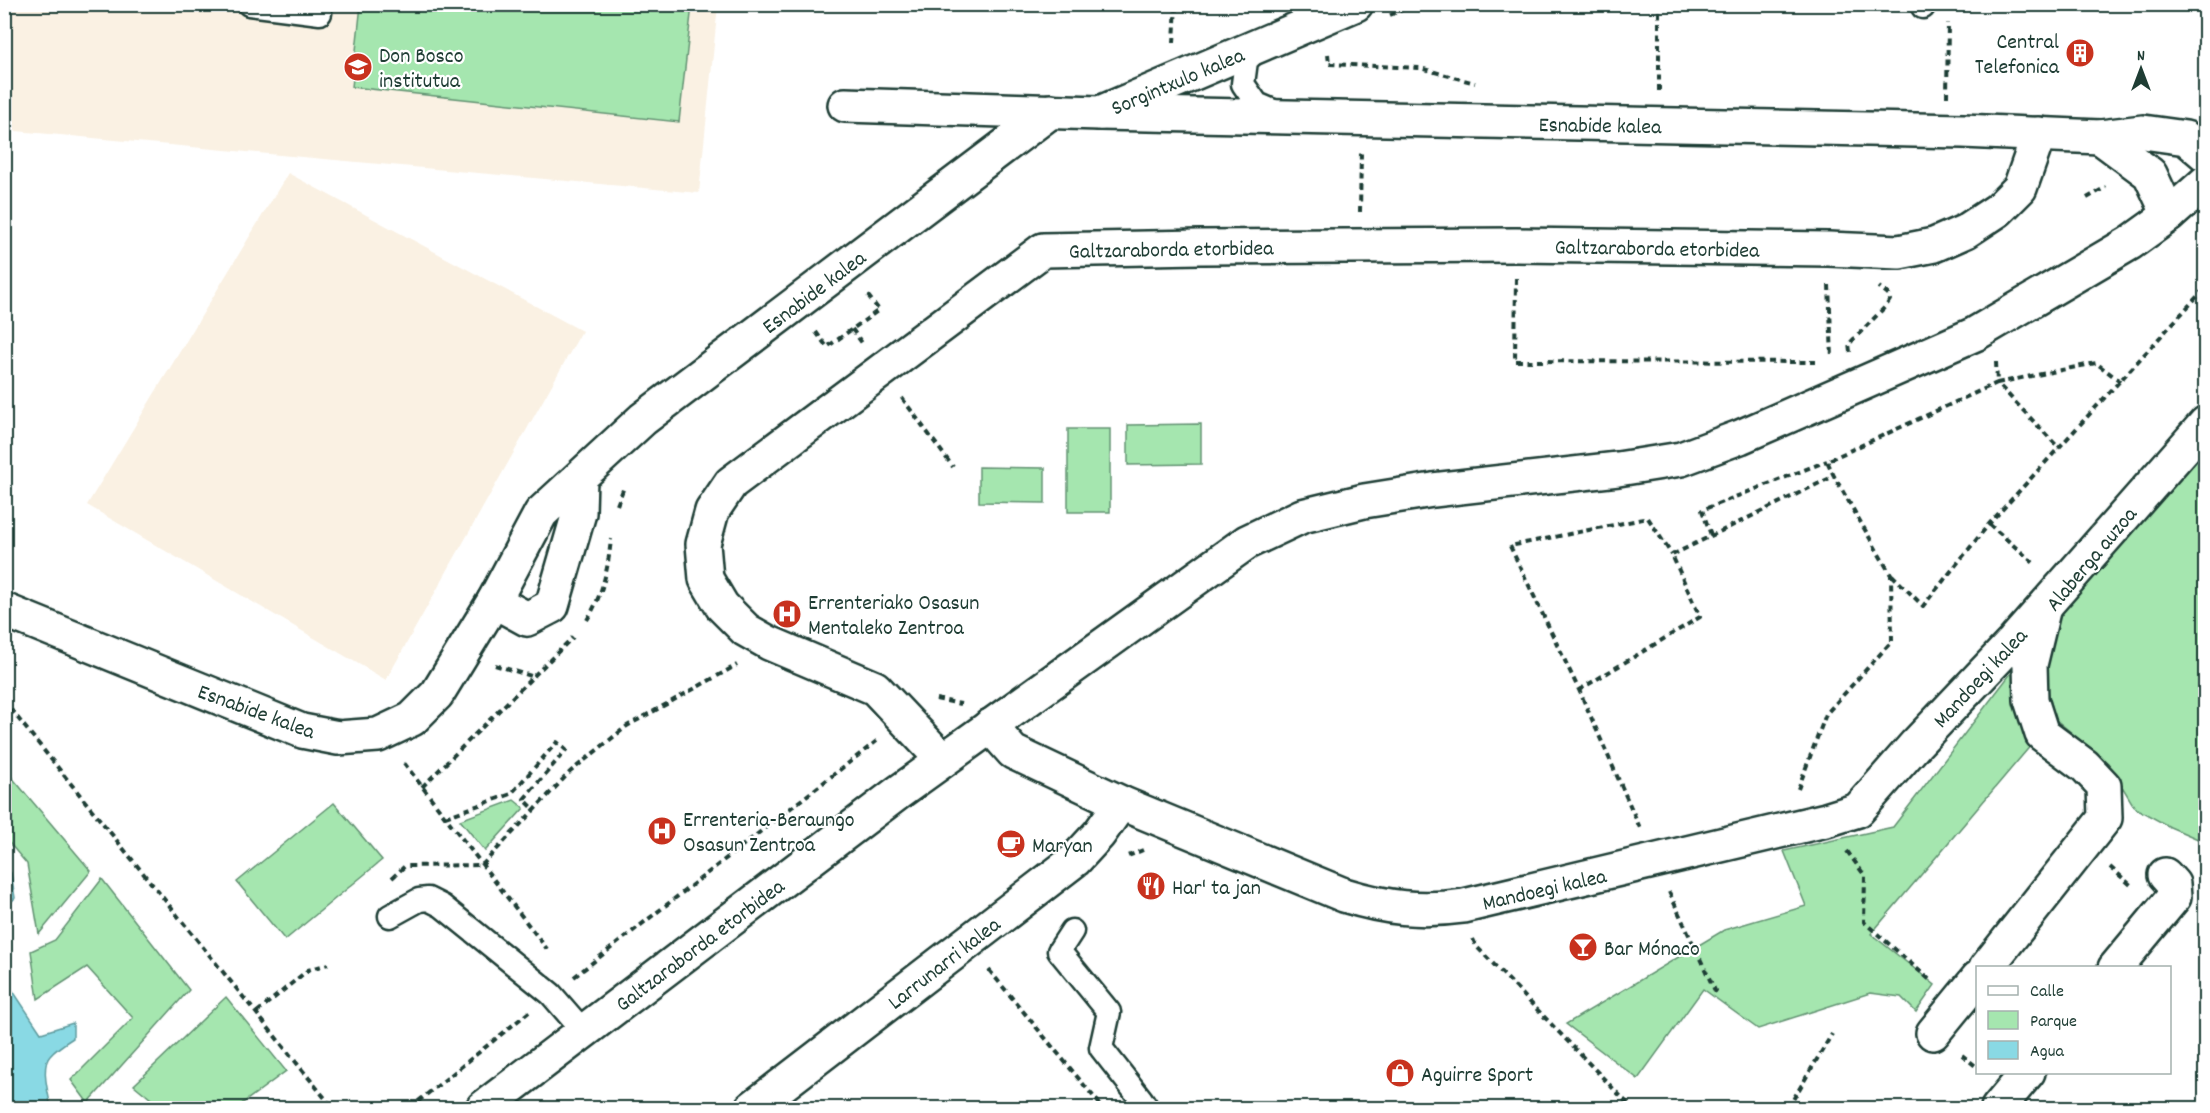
<svg xmlns="http://www.w3.org/2000/svg" width="2210" height="1113" font-family="Dekko,sans-serif">
<style>
.built{fill:#faf1e3}
.green{fill:#a5e6af;stroke:#629272;stroke-width:1.5}
.water{fill:#89d9e4;stroke:#5f9b9e;stroke-width:1.5}
.lines{fill:none;stroke-linecap:round;stroke-linejoin:round}
.lane-casing{stroke:#1f3d34;stroke-width:27}
.street-casing{stroke:#1f3d34;stroke-width:38}
.path{stroke:#1f3d34;stroke-width:4;stroke-dasharray:6 4.5;stroke-linecap:butt}
.lane{stroke:#fff;stroke-width:22}
.street{stroke:#fff;stroke-width:33}
.labels{text-anchor:middle;stroke-width:4.5;stroke-linejoin:round;paint-order:stroke}
.poi-label{font-size:22px;fill:#1f3d34;stroke:#fff;text-anchor:start}
.street-label{font-size:22px;fill:#1f3d34;stroke:#fff}
</style>
<rect width="100%" height="100%" fill="#fff"/>
<filter id="ink" filterUnits="userSpaceOnUse"><feTurbulence type="fractalNoise" baseFrequency=".0167" numOctaves="2"/><feDisplacementMap in="SourceGraphic" scale="12" xChannelSelector="R" yChannelSelector="G"/><feConvolveMatrix kernelMatrix="1 2 1 2 8 2 1 2 1" color-interpolation-filters="sRGB"/></filter>
<g filter="url(#ink)">
<g class="built">
<path d="M4 5H718L699 193 5 130Z"/>
<path d="M288 173 582 331 386 680 87 505Z"/>
</g>
<g class="green">
<path d="M361 5H692L679 122 352 87Z"/>
<path d="M1201 424V464L1128 465V425Z"/>
<rect x="1068" y="429" width="42" height="83"/>
<path d="M2205 438V842L2170 827 2135 808 2108 763 2055 719 2044 675 2053 630 2088 567Z"/>
<path d="M979 467 1045 468V503L979 502Z"/>
<path d="M2015 668 2032 744 1871 934 1935 985 1916 1012 1901 997 1870 993 1758 1029 1703 989 1638 1079 1566 1024 1724 930 1806 906 1784 851 1893 827Z"/>
<path d="M4 768 91 871 39 934 27 864 5 838Z"/>
<path d="M514 800 524 808 485 851 460 820Z"/>
<path d="M334 803 382 860 285 940 237 882Z"/>
<path d="M102 879 189 990 88 1103 71 1080 133 1018 87 967 38 999 31 951 55 940Z"/>
<path d="M226 997 286 1071 236 1108H162L134 1085Z"/>
</g>
<g class="water">
<path d="M11 873 15 898 5 908V878Z"/>
<path d="M5 921 11 988 41 1033 73 1023V1038C65 1043 56 1049 50 1056 40 1067 49 1095 51 1108H5Z"/>
</g>
<g class="lines">
<g class="lane-casing">
<g id="lane">
<path d="M249 4 320 13"/>
<path d="M1923 7V4"/>
<path d="M1261 45 1246 61 1243 84 1257 104 1278 113"/>
<path d="M390 916 419 900 428 899 442 906 551 994 584 1032"/>
<path d="M1072 931 1059 951 1109 1012 1101 1048 1141 1099 1147 1108"/>
</g>
</g>
<g class="street-casing">
<g id="street">
<path d="M845 105 1100 113 1356 4"/>
<path d="M1100 113 1963 131 2100 137 2143 132 2186 138 2206 155"/>
<path d="M2100 137 2150 174 2169 215"/>
<path d="M580 477 579 513 552 606 527 619 494 601 541 513 643 419 1051 111"/>
<path d="M4 610 302 731 338 738 378 735 412 719 437 694 494 601"/>
<path d="M990 726 1013 752 1121 803 1344 895C1386 908 1420 912 1464 906L1826 820 1858 810 1916 744 2014 641 2206 423"/>
<path d="M943 760 875 688 769 643 746 630 722 606 706 579 703 544 712 511 731 483 1043 250 1200 247 1516 245 1828 249 1899 252 1934 245 1966 231 1998 210 2020 188 2039 134"/>
<path d="M1986 968 2105 818 2104 786 2085 766 2042 734 2031 700 2030 665 2043 611"/>
<path d="M2115 968 2174 897 2173 884 2165 875"/>
<path d="M1933 1033 1978 978"/>
<path d="M483 1108 899 792 1247 542 1302 516 1364 501 1433 490 1618 469 1681 459 1740 437 1975 334 2130 243 2169 215 2206 182"/>
<path d="M752 1108 1075 860 1099 834 1121 803"/>
<path d="M1998 1108 2028 1072"/>
</g>
</g>
<g class="path">
<path d="M1390 15 1416 4"/>
<path d="M1174 43 1176 4"/>
<path d="M1328 54 1329 64 1420 68 1475 83"/>
<path d="M1659 91V4"/>
<path d="M1947 97 1948 23"/>
<path d="M2087 198 2106 187"/>
<path d="M1360 212 1361 153"/>
<path d="M1516 278 1515 361 1819 362"/>
<path d="M1829 285 1832 358"/>
<path d="M852 329 862 343"/>
<path d="M816 332 827 347 879 310 866 293"/>
<path d="M1850 352 1849 344 1886 306 1890 300 1888 294 1879 287"/>
<path d="M1996 362 1997 383 2096 363 2120 381"/>
<path d="M902 398 953 467"/>
<path d="M617 505 624 487"/>
<path d="M1989 524 2036 565"/>
<path d="M1711 535 1702 510 1827 461"/>
<path d="M1892 575 1923 606 1989 524 2206 287"/>
<path d="M587 620C603 594 608 569 611 539"/>
<path d="M495 665 531 676"/>
<path d="M1579 690 1700 617 1672 555 1834 476 1827 461 1997 383 2059 448"/>
<path d="M936 699 961 704"/>
<path d="M4 701 333 1108"/>
<path d="M404 763 547 949"/>
<path d="M422 787 573 637"/>
<path d="M1798 789 1826 714 1892 641 1891 575 1834 476"/>
<path d="M445 817 511 794 557 742 566 750 524 799 534 809"/>
<path d="M1640 828 1579 690 1510 546 1648 518 1672 555"/>
<path d="M1847 851 1865 876 1864 922 1931 981"/>
<path d="M1128 856 1143 850"/>
<path d="M2110 867 2132 886"/>
<path d="M392 878 405 866 482 865 570 772 627 726 737 665"/>
<path d="M1669 892 1717 995"/>
<path d="M1473 939 1476 946 1632 1108"/>
<path d="M989 970 1103 1108"/>
<path d="M574 977 878 740"/>
<path d="M257 1012 308 970 328 964"/>
<path d="M1962 1055 1978 1068"/>
<path d="M410 1108 529 1012"/>
<path d="M1788 1108 1832 1034"/>
</g>
<use href="#lane" class="lane"/>
<use href="#street" class="street"/>
</g>
</g>
<defs>
<g id="building-disc" transform="scale(1.5)"><circle r="9.5" fill="#c8321e" stroke="#fff"/><path d="M-4-6H4V6H1V3H-1V6H-4ZM-2.5-4.3h1.7v1.8h-1.7ZM.8-4.3h1.7v1.8H.8ZM-2.5-1h1.7V.8h-1.7ZM.8-1h1.7V.8H.8Z" fill="#fff"/></g>
<g id="university-disc" transform="scale(1.5)"><circle r="9.5" fill="#c8321e" stroke="#fff"/><path d="M0-5L7-2L0 1L-7-2ZM-4 1L0 2.5L4 1V4Q0 6-4 4Z" fill="#fff"/></g>
<g id="hospital-disc" transform="scale(1.5)"><circle r="9.5" fill="#c8321e" stroke="#fff"/><path d="M-5-5h3v3.5h4V-5h3V5h-3V1.5h-4V5h-3Z" fill="#fff"/></g>
<g id="cafe-disc" transform="scale(1.5)"><circle r="9.5" fill="#c8321e" stroke="#fff"/><path d="M-5.5-4.5H6V0H3Q3 3.5 0 3.5H-2.5Q-5.5 3.5-5.5 0ZM3-3.2v2h1.7v-2ZM-6 4.5H4V6H-6Z" fill="#fff"/></g>
<g id="restaurant-disc" transform="scale(1.5)"><circle r="9.5" fill="#c8321e" stroke="#fff"/><path d="M-5-6h1v4h1v-4h1v4h1v-4h1v5L-1.5 .5V6h-2V.5L-5-1ZM5-6V6H3V1.5H1.5Q1.5-4 5-6Z" fill="#fff"/></g>
<g id="bar-disc" transform="scale(1.5)"><circle r="9.5" fill="#c8321e" stroke="#fff"/><path d="M-6-5H6L.8 .8V4.5H3.5V6h-7V4.5H-.8V.8Z" fill="#fff"/></g>
<g id="shop-disc" transform="scale(1.5)"><circle r="9.5" fill="#c8321e" stroke="#fff"/><path d="M-5-2.5h2.3a2.7 3.5 0 0 1 5.4 0H5L5.5 6h-11ZM-1.5-2.5h3a1.5 2.3 0 0 0-3 0Z" fill="#fff"/></g>
</defs>
<g fill-rule="evenodd">
<use href="#building-disc" x="2080" y="53"/>
<use href="#university-disc" x="358" y="67"/>
<use href="#hospital-disc" x="787" y="614"/>
<use href="#hospital-disc" x="662" y="831"/>
<use href="#cafe-disc" x="1011" y="844"/>
<use href="#restaurant-disc" x="1151" y="886"/>
<use href="#bar-disc" x="1583" y="947"/>
<use href="#shop-disc" x="1400" y="1073"/>
</g>
<g class="labels">
<g class="poi-label">
<text x="2059" y="48" text-anchor="end">Central<tspan x="2059" dy="25">Telefonica</tspan></text>
<text x="379" y="62">Don Bosco<tspan x="379" dy="25">institutua</tspan></text>
<text x="808" y="609">Errenteriako Osasun<tspan x="808" dy="25">Mentaleko Zentroa</tspan></text>
<text x="683" y="826">Errenteria-Beraungo<tspan x="683" dy="25">Osasun Zentroa</tspan></text>
<text x="1032" y="852">Maryan</text>
<text x="1172" y="894">Har' ta jan</text>
<text x="1604" y="955">Bar Mónaco</text>
<text x="1421" y="1081">Aguirre Sport</text>
</g>
<g class="street-label">
<text transform="translate(1177 80) rotate(-23)" y="8">Sorgintxulo kalea</text>
<text transform="translate(1600 124) rotate(1)" y="8">Esnabide kalea</text>
<text transform="translate(1657 247) rotate(1)" y="8">Galtzaraborda etorbidea</text>
<text transform="translate(1171 248) rotate(-1)" y="8">Galtzaraborda etorbidea</text>
<text transform="translate(813 291) rotate(-37)" y="8">Esnabide kalea</text>
<text transform="translate(2090 558) rotate(-50)" y="8">Alaberga auzoa</text>
<text transform="translate(1979 677) rotate(-47)" y="8">Mandoegi kalea</text>
<text transform="translate(257 710) rotate(20)" y="8">Esnabide kalea</text>
<text transform="translate(1544 888) rotate(-13)" y="8">Mandoegi kalea</text>
<text transform="translate(699 944) rotate(-37)" y="8">Galtzaraborda etorbidea</text>
<text transform="translate(943 962) rotate(-38)" y="8">Larrunarri kalea</text>
</g>
</g>
<rect width="2210" height="1113" fill="none" stroke="#fff" stroke-width="24"/>
<rect x="12" y="12" width="2186" height="1089" fill="none" stroke="#1f3d34" stroke-width="2" filter="url(#ink)"/>
<rect x="1976" y="966" width="195" height="108" fill="#ffffff" stroke="#a5b1ae" stroke-width="1.5"/>
<rect x="1988" y="986" width="30" height="9" fill="#ffffff" stroke="#a5b1ae" stroke-width="1.5"/>
<text x="2030" y="996" font-size="18" fill="#1f3d34">Calle</text>
<rect x="1988" y="1011" width="30" height="18" fill="#a5e6af" stroke="#a5b1ae" stroke-width="1.5"/>
<text x="2030" y="1026" font-size="18" fill="#1f3d34">Parque</text>
<rect x="1988" y="1041" width="30" height="18" fill="#89d9e4" stroke="#a5b1ae" stroke-width="1.5"/>
<text x="2030" y="1056" font-size="18" fill="#1f3d34">Agua</text>
<g transform="translate(2141 69)" stroke="#ffffff" stroke-width="4.5" paint-order="stroke">
<path d="M0-4.5L10 22L0 15L-10 22Z" fill="#1f3d34"/>
<text y="-9" font-size="16" font-weight="bold" text-anchor="middle" fill="#1f3d34">N</text>
</g>
</svg>
